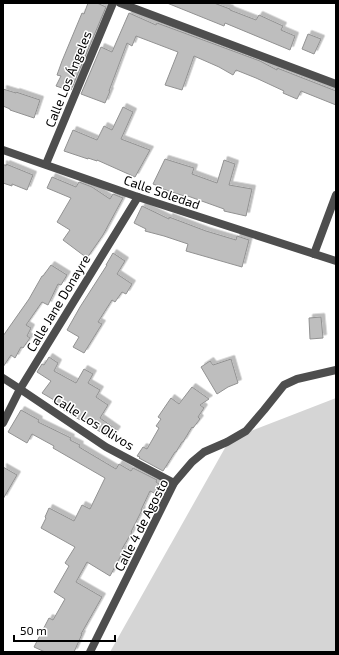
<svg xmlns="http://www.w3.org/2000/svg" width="339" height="655" font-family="'Exo 2',sans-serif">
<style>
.green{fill:#d5d5d5}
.building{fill:#bebebe;stroke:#929292;filter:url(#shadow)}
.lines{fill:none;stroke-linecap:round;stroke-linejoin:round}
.minor{stroke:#4e4e4e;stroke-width:8}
.labels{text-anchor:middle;stroke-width:3;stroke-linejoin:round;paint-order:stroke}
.street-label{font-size:13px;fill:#000;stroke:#fff}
</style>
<defs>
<filter id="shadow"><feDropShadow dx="3.5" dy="-3.5" stdDeviation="0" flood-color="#0004"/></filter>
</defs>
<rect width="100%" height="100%" fill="#fff"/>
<path class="green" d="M336 398V652H110L230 439Z"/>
<g class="building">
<path d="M88 3H97L106 7 71 90 68 89V90L56 86 61 76 57 75 62 61 82 13 84 14Z"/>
<path d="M167 3H214L230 9V10L256 20 259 15 283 26 281 30 295 36 290 50 225 23 224 26Z"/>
<path d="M129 13 156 25 157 23 260 61 277 70V68L336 91V105L301 91 297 99 283 93 284 91 256 78 236 70 233 75 219 67 194 56 182 90 165 85 178 52 136 36 132 46 127 43 109 91H110L105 103 81 94 101 47 112 52Z"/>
<path d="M308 34 321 39 314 54 302 49Z"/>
<path d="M3 89 16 93V92L40 100 34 118 10 110V109L3 106Z"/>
<path d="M123 107 133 112 121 139 150 150 135 177 97 160V161L88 158V159L64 151 73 130 97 140 104 126 112 130Z"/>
<path d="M165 159 194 168 192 174 217 183 224 160 235 164 229 185 252 189 246 216 224 211V209L185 195 184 196 163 189V188L153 184Z"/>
<path d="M3 164 6 166V164L33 175 27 190 12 184V186L3 183Z"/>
<path d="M52 177 76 187 79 182 92 187 110 199 113 194 123 198 103 235 87 258 63 240 70 230 57 222 71 198 47 188Z"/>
<path d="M142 206 169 219V217L206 231 236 240 237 236 249 240 242 267 186 251 188 244 164 236 145 231 146 229 134 223Z"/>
<path d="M113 253 125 261 117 274 132 284 126 294 122 292 115 302 112 300 98 322 102 324 84 353 73 347 79 337 67 330 80 307 107 265H106Z"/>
<path d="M51 265 67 275 61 285 58 284 48 305 42 302 26 325 31 328 27 336 30 338 23 348 21 347 15 358 11 355 3 367V336L29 299 42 276H43Z"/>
<path d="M321 317 323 338 310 339 309 318Z"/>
<path d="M49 357 58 363 54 371 76 383 84 369 93 374 88 383 100 390 96 397 108 405 100 418 117 430 112 437H108L82 420V421L65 411 53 402 54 400 42 393 51 381 37 372 42 364 44 365Z"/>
<path d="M231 359 238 383 228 387 217 394 201 367 210 361 213 365Z"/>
<path d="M192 387 209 399 200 405 204 408 198 417 200 419 193 428 192 427 183 442H182L176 452H175L163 471 139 458 140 457 137 456 143 447 147 449 159 428 156 426 161 419 158 417 171 398 179 404Z"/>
<path d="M21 410 39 420 38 422 71 438 70 440 80 445 79 447 116 469 119 464 131 471 133 468 157 480 156 482 159 484 154 493 150 491 141 510H142L131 532H132L122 549 124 550 110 576 87 562 76 582 102 597 81 634H82L74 652H45L34 647 49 618 53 620 65 599 54 592 69 566 65 563 75 547 41 528 46 518 45 517 49 508 74 521 82 505 90 509 105 478 53 448 54 446 32 434 27 443 8 432Z"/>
<path d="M3 467 17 475 3 499Z"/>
</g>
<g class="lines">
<g class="minor">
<path d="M120 3 336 84"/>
<path d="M3 150 138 197 336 261"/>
<path d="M46 164 113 3"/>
<path d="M314 254 336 195"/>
<path d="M3 378 20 389 106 447 174 483"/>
<path d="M3 423 20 389 138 197"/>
<path d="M90 652 174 483 192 462 204 452 227 442 246 431 264 410 284 385 297 379 336 370"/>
</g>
</g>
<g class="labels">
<g class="street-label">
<text transform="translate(68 79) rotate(-68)" y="5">Calle Los Ángeles</text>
<text transform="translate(162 192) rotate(19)" y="5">Calle Soledad</text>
<text transform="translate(58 303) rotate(-59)" y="5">Calle Jane Donayre</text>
<text transform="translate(94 422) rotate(32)" y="5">Calle Los Olivos</text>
<text transform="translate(141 525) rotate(-63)" y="5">Calle 4 de Agosto</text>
</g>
</g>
<rect width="339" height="655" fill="none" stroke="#000000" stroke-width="8"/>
<path d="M14 635v6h101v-6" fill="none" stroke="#000000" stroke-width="2"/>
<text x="20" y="635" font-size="12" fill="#000000" stroke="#ffffff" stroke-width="3" paint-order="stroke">50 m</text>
</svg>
